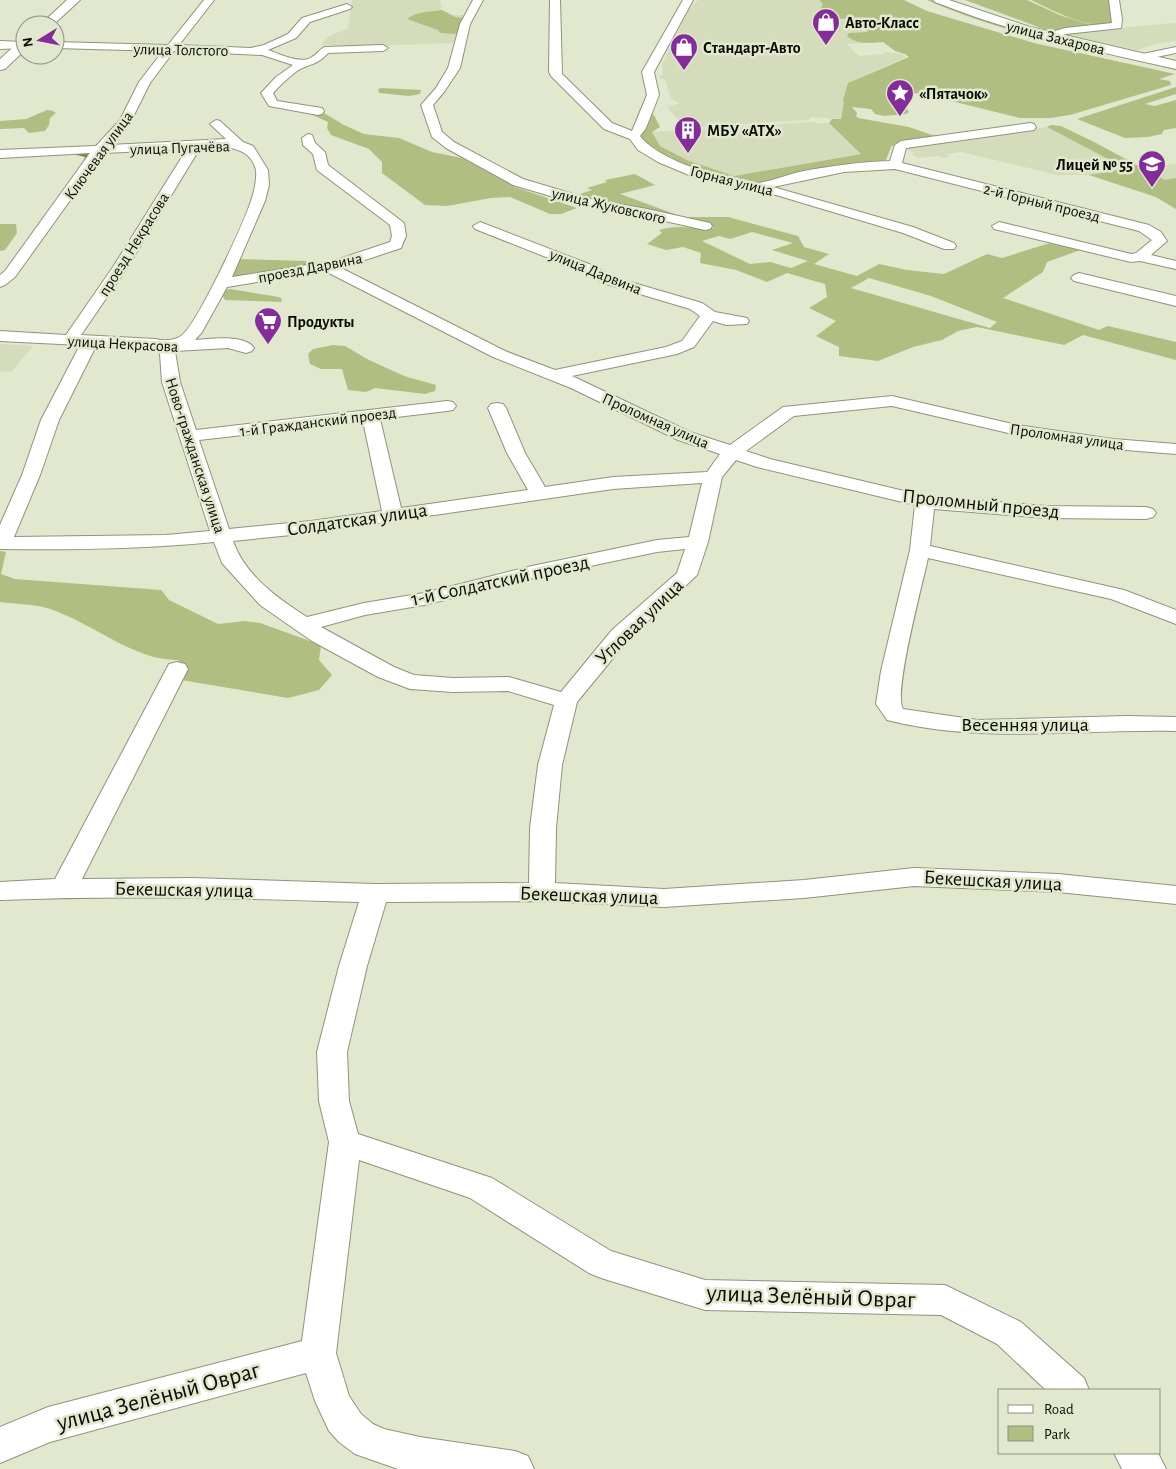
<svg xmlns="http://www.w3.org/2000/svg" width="1176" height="1469" font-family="'Alegreya Sans',sans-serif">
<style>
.built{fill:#d4dcbb}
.green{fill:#b1be81;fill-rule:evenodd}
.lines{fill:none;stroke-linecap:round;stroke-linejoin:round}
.stream-far1{stroke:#788546;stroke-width:3}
.stream{stroke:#788546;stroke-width:4}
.minor-casing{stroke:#8e947d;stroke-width:2}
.tertiary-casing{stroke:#8e947d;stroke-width:2}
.secondary-casing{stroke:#8e947d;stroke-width:2}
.primary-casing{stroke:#8e947d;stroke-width:2}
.minor{fill:#fff;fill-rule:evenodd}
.tertiary{fill:#fff;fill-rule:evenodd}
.secondary{fill:#fff;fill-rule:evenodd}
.primary{fill:#fff;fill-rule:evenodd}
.labels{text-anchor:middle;stroke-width:5;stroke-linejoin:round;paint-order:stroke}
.far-poi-label{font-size:16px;font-weight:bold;fill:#0b0c05;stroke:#e1e8ce;text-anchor:start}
.far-street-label{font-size:16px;fill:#0b0c05;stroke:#e1e8ce}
.street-label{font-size:20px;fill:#0b0c05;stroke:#e1e8ce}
.near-street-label{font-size:24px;fill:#0b0c05;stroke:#e1e8ce}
</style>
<rect width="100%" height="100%" fill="#e1e8ce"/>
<g class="built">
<path d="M352 0H440L442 10 453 15H466L454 43 372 46 320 45 330 36 348 28Z"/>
<path d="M698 0H828L883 42 847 44 859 56 885 54 886 52 902 54 906 57 848 83 841 119 810 117V119L805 120 685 128 667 107 680 103 671 99 665 79 657 77 663 75 662 64 689 10Z"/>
<path d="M1176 23V41L1155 44 1137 50 1068 35V32Z"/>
<path d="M814 122 815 123H829L861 154 734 176 687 160 660 146 652 132Z"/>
<path d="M1047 127 1128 169 1176 164V209L1156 197 1089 175H1058L961 152 947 154 950 157 943 158 939 156 918 158 911 154 915 153 906 148Z"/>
<path d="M0 344 33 346 11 372 0 371Z"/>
</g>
<g class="green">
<path d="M819 0H904L927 11 1034 43 1175 74 1159 79 1170 81 1171 85 1070 115 1050 118H1020L919 93 903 95 910 102 905 106 909 112 906 114 884 116 875 114 871 109 852 107 857 113 856 116 858 118 909 127 935 136 897 143 891 147 886 160 874 164 765 183 739 182 686 166 669 156 650 149 639 138 648 115 652 114 654 115 660 127 652 132 660 146 687 160 734 176 861 154 829 123 832 119H841L844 102 843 100 848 83 909 57 905 54 895 51 883 42C870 43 858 45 847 36L849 33 868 32 854 19 826 18 820 10 823 4Z"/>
<path d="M927 0H934C1010 34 1095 47 1176 66V70C1092 50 1006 35 927 0Z"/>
<path d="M965 0H1027L1062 16 1099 27 1049 31Z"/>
<path d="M1031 0H1109L1114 19 1112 26C1084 27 1056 12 1031 0Z"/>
<path d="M442 10 455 17 464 18 457 34 440 33 438 30 407 19C416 11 431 12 442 10Z"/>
<path d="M1176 87V94L1145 104 1155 106 1176 100V128L1164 130 1162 134 1148 137 1125 138 1077 119Z"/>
<path d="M382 88 421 90 420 94 409 96 379 93 378 89Z"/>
<path d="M47 110 53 111 56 113 50 118 49 125 45 131 29 133 24 128 0 129V121L26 119Z"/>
<path d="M304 111 324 113 344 125 364 134 399 138 432 152 462 158 515 187 577 208 561 214H550L510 197 491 198 447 206 425 205 382 173V162L369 149 331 135 327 128 328 122Z"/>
<path d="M1051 125 1061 126 1094 142 1165 180 1176 178V209L1156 197 1089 175 1127 169 1047 127Z"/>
<path d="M635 174 655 185 620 194 683 217H728L798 236 804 247 829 254 814 264 857 276 879 264 907 270 944 274 987 254 1002 258 1053 242 1083 249 1047 262 1043 272 1003 298 1099 330 1108 326 1176 342V360L1083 335 1064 345 977 327 958 331 942 340 913 347 878 361 839 356V347L816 336 836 321 809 308 827 297 825 284 787 273 767 282 736 270 700 263 701 253 683 247 666 250 647 244 662 233 659 230C678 224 693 229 713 228L712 225 689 222 564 195 571 193 577 195 592 190 587 188 607 182 605 180ZM752 232 793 243 772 250 808 261 791 268 770 262 750 264 702 241 719 236 730 239ZM869 278 931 296 997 322 990 328 851 288Z"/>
<path d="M0 224H16L17 233 5 250 0 251Z"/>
<path d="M238 259 306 261 308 266 234 278 232 275Z"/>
<path d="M230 289 279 297 282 299 281 302 225 300 223 296 225 290Z"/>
<path d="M333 345 345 346 369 360 404 376 436 385 435 391 425 394 375 388 366 392 348 390 342 369H321L310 364 308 354 313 349Z"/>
<path d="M0 551 6 552 1 574 15 579 161 590 169 600 218 624 245 621 260 623 321 645 319 660 332 675 319 690 288 698 181 680 186 668 178 660C134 661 91 622 50 609 35 604 16 604 0 602Z"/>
</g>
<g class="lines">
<path class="stream-far1" d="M75 153 88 156 86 160"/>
<path class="stream" d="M84 165 87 158"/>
<g class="minor-casing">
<g id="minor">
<path d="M204 0H214L179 45 251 48 264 45 288 34 302 18 347 4 352 7 350 9 310 22 296 38 268 50C280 54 301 65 312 57 318 54 319 49 325 47L383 45 388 48 383 51 328 53C316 66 310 63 297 71 288 78 280 85 273 93L277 101 322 108 324 111 322 114 318 115 269 106 261 93 276 77 293 65 262 55 174 51 150 83 131 121 110 145 226 139 210 124 216 120 220 121 243 142 253 146 268 170 269 185 265 201 232 277 333 261 390 242 392 236 390 225 317 170 313 154 303 145 302 138 308 134 312 135 315 143 325 152 328 165 404 223 406 236 401 248 341 268 505 351 555 370 666 347 682 341 700 316 690 309 603 283 584 272 475 229 473 226 480 222 594 266 613 277 702 303 715 312 747 318 749 321 747 324 726 325 713 321 694 347 677 354 572 376 690 432 730 445 783 407 892 396 1017 425 1113 439 1176 444V454L1113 449 1017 435 892 406 794 416 746 451 770 459 925 496 1046 506 1146 507 1153 509 1156 513 1153 517 1146 519 1046 518 934 509 930 546 1124 590 1176 610V624L1111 599 928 558C923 582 893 694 903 709L978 720 1127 716 1176 717V731C1080 729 981 744 887 720L876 704 881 671 910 550 915 505 757 467 736 460 722 477 708 542 697 575 628 640 577 702 562 765 556 828 555 883 664 889 804 880 914 868 1058 874 1176 886V904L1058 892 914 886 804 898 664 907 542 901 386 902 367 966 347 1052 349 1101 358 1134 492 1178 611 1251 705 1280 945 1285 1021 1322 1084 1378 1089 1390H1046L997 1344 941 1315 705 1310 601 1278 589 1273 470 1198 359 1160 336 1353 349 1396 361 1414 373 1424 384 1429 420 1437 515 1451 528 1456 534 1469H398L355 1454 339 1442 329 1431 315 1401 306 1373 50 1442 0 1463V1427L48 1407 302 1341 329 1142 319 1101 317 1052 339 966 359 902C239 898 120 895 0 900V882L55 879 169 664 177 662 185 664 188 669 82 879 192 878 375 884 529 883 530 828 538 765 554 705 508 691 453 692 410 689 378 677 312 641 260 605 222 563 214 542C143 549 71 550 0 549V525L22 475 41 420 80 345 0 341V331L66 335 113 267 187 149 104 153 15 277 5 285 0 287V275L5 271 90 153 0 158V150L96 146 120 120 139 82 163 51 55 48V42L168 45ZM225 147C240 149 252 154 256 170 257 180 254 192 251 201 244 223 197 325 181 336 173 341 164 341 155 339L81 335 127 268 200 148ZM325 271 493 357 571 388 678 440 720 454 707 472 613 477 545 487 525 453 506 408 503 404 497 403 491 404 488 408 507 453 528 490 401 508 380 419 447 411 453 410 456 406 453 402 447 401 196 430 180 382 175 351 228 348 246 353 252 351 254 348C245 334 210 339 195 340L202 332 227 287ZM96 346 158 350 160 354 162 382 210 531 166 535 14 537 40 475 59 420ZM363 421 382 511 311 521 229 529 199 440ZM702 483 689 537 657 540 532 566 424 593 364 603 307 617C277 598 245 575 233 541L311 533 613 489ZM685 549 677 573 612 630 561 692 509 677 453 678 414 675 394 667 321 627 365 615 424 605 533 578 657 552Z"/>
<path d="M473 0H483L470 24 460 68 444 92 433 105 442 132 454 142 523 179 590 199 647 209 710 223 712 226 710 229 705 230 647 217 588 207 513 185 446 148 432 137 421 105 436 88 448 68 460 24Z"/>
<path d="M550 0H560L562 74 612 123 632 131 647 95 642 72 683 0H693L654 72 659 95 646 128 640 136C658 160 725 181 755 183 766 183 787 175 799 172 829 166 859 162 890 161L895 145 901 141 1030 123 1034 124 1036 127 1034 130 906 148 902 163 1149 225 1161 232 1167 241 1151 255 1176 261V269L1140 261 1131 262 994 229 992 226 999 222 1131 254 1136 253 1152 240 1139 231 895 169 844 172 773 187 913 227 954 243 956 246 954 249H944L903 233 776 195 696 178 658 162 638 150 630 139 604 129 551 76 549 72Z"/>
<path d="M1109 0H1119L1122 19 1121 28 1066 34 1049 39 1044 36 1045 34 1065 28 1112 23Z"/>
<path d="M1176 47V53L1142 60 1137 57 1138 55Z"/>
<path d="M1079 273 1176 296V306L1074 281 1071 278 1074 275Z"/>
<path d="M1114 1453H1158L1166 1469H1122Z"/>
</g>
</g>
<g class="tertiary-casing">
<path id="tertiary" d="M0 41 25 42V48L0 49Z"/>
</g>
<g class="secondary-casing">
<path id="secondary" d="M933 0H949L1030 27 1176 61V69C1094 51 1013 33 935 2Z"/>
</g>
<g class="primary-casing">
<g id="primary">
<path d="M67 0H80L53 25H40Z"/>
<path d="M25 39V50L5 69 0 70V59L21 40Z"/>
</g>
</g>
<use href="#minor" class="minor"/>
<use href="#tertiary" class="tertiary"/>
<use href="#secondary" class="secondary"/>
<use href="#primary" class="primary"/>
</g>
<defs>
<g id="shop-pin" transform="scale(1.4375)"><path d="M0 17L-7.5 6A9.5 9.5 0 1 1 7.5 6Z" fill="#842d9a" stroke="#e1e8ce"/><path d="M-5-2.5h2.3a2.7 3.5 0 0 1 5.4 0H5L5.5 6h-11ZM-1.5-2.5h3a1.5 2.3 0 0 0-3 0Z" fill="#fff"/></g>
<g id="sight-pin" transform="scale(1.4375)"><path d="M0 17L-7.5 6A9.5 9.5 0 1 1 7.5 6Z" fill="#842d9a" stroke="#e1e8ce"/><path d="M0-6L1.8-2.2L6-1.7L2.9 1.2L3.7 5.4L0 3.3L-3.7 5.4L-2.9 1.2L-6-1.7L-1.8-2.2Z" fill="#fff"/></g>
<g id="building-pin" transform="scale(1.4375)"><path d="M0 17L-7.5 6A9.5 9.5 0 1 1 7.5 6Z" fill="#842d9a" stroke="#e1e8ce"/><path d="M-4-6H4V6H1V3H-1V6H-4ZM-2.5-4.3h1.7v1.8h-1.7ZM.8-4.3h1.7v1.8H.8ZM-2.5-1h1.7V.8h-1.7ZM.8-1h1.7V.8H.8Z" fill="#fff"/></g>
<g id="school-pin" transform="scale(1.4375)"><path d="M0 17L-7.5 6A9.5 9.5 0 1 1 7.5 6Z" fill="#842d9a" stroke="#e1e8ce"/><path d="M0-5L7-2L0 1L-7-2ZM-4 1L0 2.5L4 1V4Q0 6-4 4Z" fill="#fff"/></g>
<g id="supermarket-pin" transform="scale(1.4375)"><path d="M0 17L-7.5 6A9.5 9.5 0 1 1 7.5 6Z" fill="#842d9a" stroke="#e1e8ce"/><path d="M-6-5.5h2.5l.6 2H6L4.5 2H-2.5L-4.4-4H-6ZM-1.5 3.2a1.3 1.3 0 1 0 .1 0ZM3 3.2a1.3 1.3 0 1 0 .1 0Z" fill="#fff"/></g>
</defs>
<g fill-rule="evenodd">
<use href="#shop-pin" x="826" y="22"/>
<use href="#shop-pin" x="684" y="47"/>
<use href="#sight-pin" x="900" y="93"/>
<use href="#building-pin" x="688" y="130"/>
<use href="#school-pin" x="1152" y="164"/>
<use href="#supermarket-pin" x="268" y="321"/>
</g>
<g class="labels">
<g class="far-poi-label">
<text x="845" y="28">Авто-Класс</text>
<text x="703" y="53">Стандарт-Авто</text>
<text x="919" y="99">«Пятачок»</text>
<text x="707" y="136">МБУ «АТХ»</text>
<text x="1133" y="170" text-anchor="end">Лицей № 55</text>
<text x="287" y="327">Продукты</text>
</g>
<g class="far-street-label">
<text transform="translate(1056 37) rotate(14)" y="6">улица Захарова</text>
<text transform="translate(181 49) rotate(1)" y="6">улица Толстого</text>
<text transform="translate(180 147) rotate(-2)" y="6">улица Пугачёва</text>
<text transform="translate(98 155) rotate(-54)" y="6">Ключевая улица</text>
<text transform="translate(732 180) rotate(14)" y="6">Горная улица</text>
<text transform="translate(1042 202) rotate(14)" y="6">2-й Горный проезд</text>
<text transform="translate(609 205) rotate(13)" y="6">улица Жуковского</text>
<text transform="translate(133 244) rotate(-58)" y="6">проезд Некрасова</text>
<text transform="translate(310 267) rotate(-11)" y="6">проезд Дарвина</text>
<text transform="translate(596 271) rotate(22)" y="6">улица Дарвина</text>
<text transform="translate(123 343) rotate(3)" y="6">улица Некрасова</text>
<text transform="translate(656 420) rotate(24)" y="6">Проломная улица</text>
<text transform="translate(318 421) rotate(-7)" y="6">1-й Гражданский проезд</text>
<text transform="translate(1067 436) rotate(8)" y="6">Проломная улица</text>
<text transform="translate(196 455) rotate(72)" y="6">Ново-гражданская улица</text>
</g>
<g class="street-label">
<text transform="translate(981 503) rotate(6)" y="7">Проломный проезд</text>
<text transform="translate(357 519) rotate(-8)" y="7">Солдатская улица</text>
<text transform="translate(500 580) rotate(-12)" y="7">1-й Солдатский проезд</text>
<text transform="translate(639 621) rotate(-44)" y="7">Угловая улица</text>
<text x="1025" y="731">Весенняя улица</text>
<text transform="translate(993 880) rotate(3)" y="7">Бекешская улица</text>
<text transform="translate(184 889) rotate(1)" y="7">Бекешская улица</text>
<text transform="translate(589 895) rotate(2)" y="7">Бекешская улица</text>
</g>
<g class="near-street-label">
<text transform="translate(811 1296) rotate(2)" y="8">улица Зелёный Овраг</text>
<text transform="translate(158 1396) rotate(-15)" y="8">улица Зелёный Овраг</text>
</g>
</g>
<rect x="998" y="1389" width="162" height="65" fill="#e1e8ce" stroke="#8b907e"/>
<rect x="1008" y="1405" width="25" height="8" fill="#ffffff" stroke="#8b907e"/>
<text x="1044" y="1414" font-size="15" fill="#0b0c05">Road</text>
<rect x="1008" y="1426" width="25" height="15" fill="#b1be81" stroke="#8b907e"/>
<text x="1044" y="1439" font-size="15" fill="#0b0c05">Park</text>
<g transform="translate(40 40) rotate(260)"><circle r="24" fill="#e1e8ce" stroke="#8b907e"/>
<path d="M0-4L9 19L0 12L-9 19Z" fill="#842d9a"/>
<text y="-8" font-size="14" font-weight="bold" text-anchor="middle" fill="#0b0c05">N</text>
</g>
</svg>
